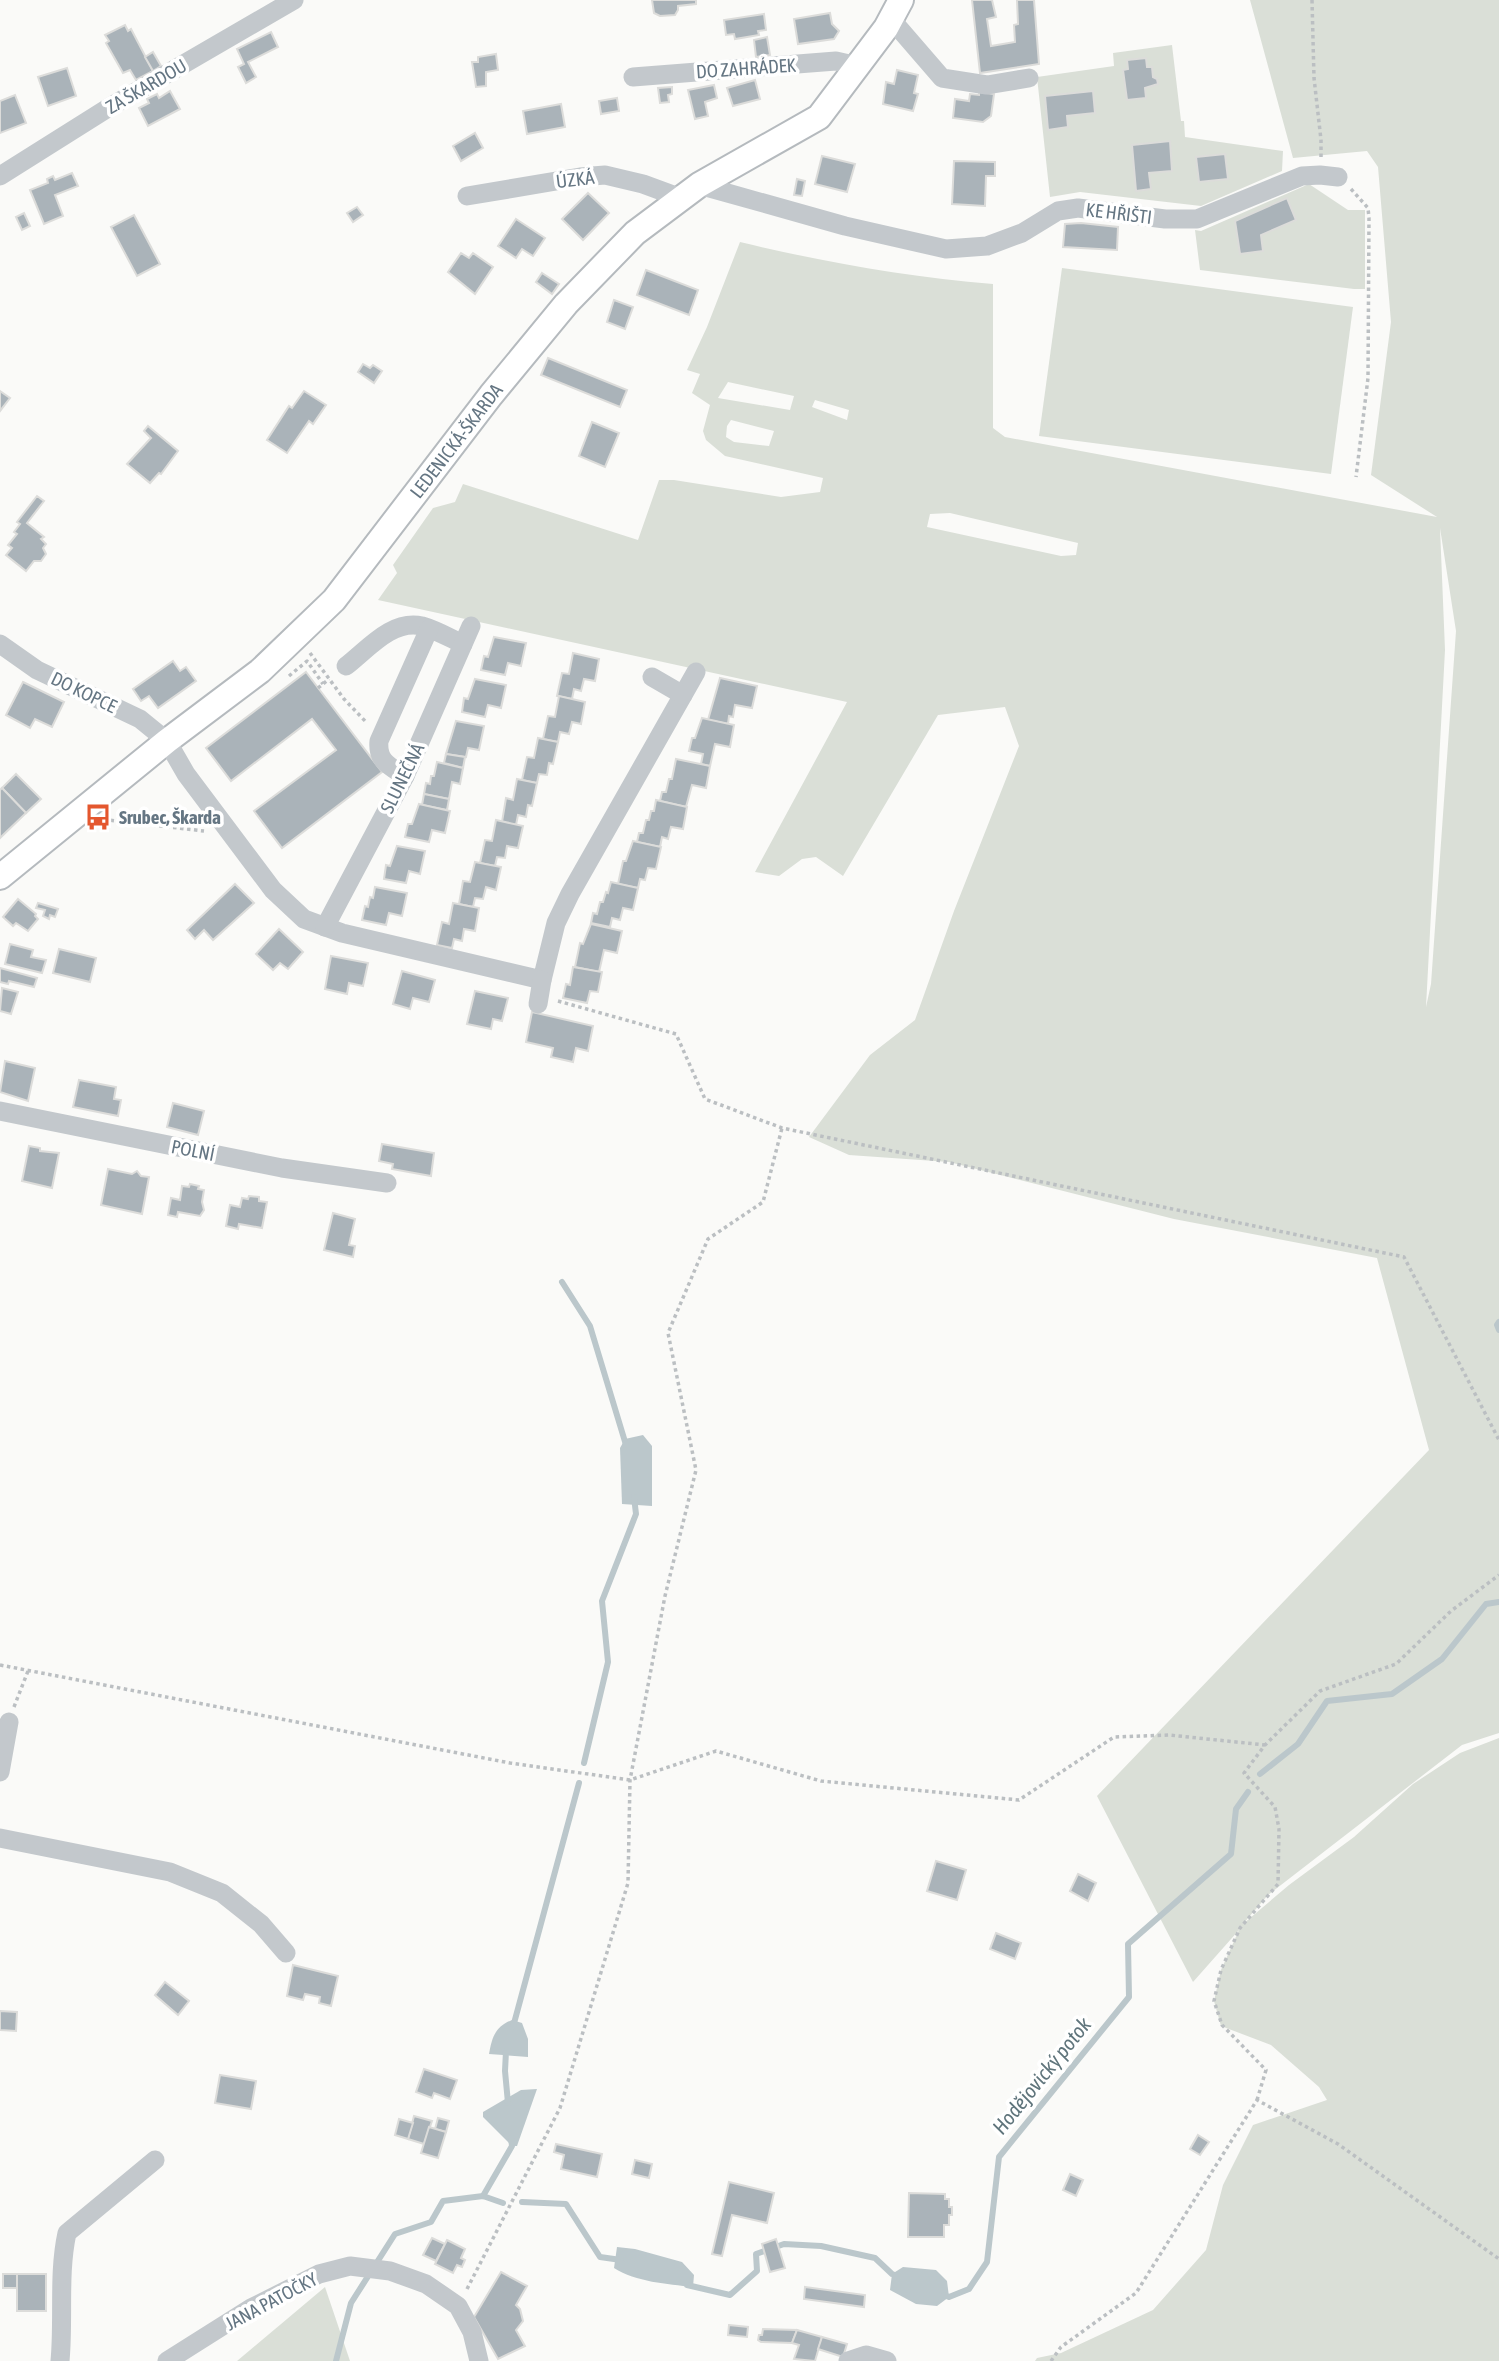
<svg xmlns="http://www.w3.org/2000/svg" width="1499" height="2361" font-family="'Asap Condensed',sans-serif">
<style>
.green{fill:#dadfd7;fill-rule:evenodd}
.water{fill:#bbc7cb}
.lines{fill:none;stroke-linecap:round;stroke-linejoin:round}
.stream{stroke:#bbc7cb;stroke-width:6}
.building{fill:#aab3b9;stroke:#dcdcda;stroke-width:2}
.major-casing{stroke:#b5babe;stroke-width:28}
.path{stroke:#bbbfc2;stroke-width:3.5;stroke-dasharray:3.5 3.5;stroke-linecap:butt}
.minor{stroke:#c3c8cc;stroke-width:19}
.major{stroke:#fff;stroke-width:24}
.labels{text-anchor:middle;stroke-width:7;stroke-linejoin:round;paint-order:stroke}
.street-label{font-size:19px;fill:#657683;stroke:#fff}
.poi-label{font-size:19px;font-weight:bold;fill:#657683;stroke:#fff;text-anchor:start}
.water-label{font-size:21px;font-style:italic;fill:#60757c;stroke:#fff}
</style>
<rect width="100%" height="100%" fill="#fafaf8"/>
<g class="green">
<path d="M1250 0H1499V1733L1462 1745 1268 1895 1243 1924 1289 1885 1354 1837 1413 1784 1460 1753 1499 1738V2361H1035L1037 2358 1061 2353 1153 2310 1206 2250 1223 2185 1253 2125 1327 2100 1319 2087 1271 2045 1221 2026 1214 2001 1221 1970 1239 1930 1193 1982 1097 1796 1429 1450 1377 1258 1174 1219 949 1162 849 1155 809 1137 870 1055 915 1020 954 911 1019 746 1005 707 938 715 843 876 816 857 802 859 779 876 755 872 847 702 378 600 397 573 393 565 433 508 455 502 463 484 638 540 659 480H674L781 497 820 492 823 478 725 456 706 440 703 431 710 405 692 393 700 374 687 370 707 327 740 242C823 262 908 277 993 284V428L1005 437 1437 517 1371 475 1391 322 1378 167 1367 151 1293 158ZM728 382 794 396 790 410 718 398ZM815 400 849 410 847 420 812 407ZM731 420 774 431 769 446 734 442 726 437 727 426ZM950 513 1078 543 1076 555 1061 556 927 527 930 514ZM1440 528 1456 631 1431 984 1426 1007 1445 650Z"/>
<path d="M1172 45 1181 121H1184L1185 137 1283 151 1282 171 1201 206 1080 192 1050 197 1037 77 1114 66 1113 53Z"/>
<path d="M1309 184 1348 210H1365V289H1354L1200 270 1195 230 1201 231Z"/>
<path d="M1062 268 1353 307 1331 474 1039 436Z"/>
<path d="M325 2287 350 2361H237Z"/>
</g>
<g class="water">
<path d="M643 1435 652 1446V1506L622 1504 620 1448 625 1439Z"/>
<path d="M512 2020 522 2023 528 2039V2057L489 2054C492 2037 495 2027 512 2020Z"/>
<path d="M537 2089 517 2146H512L483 2117V2112L521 2090Z"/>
<path d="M617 2247 635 2249 682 2262 694 2275 693 2287C667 2284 636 2282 614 2268Z"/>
<path d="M903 2267 936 2270 947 2281 949 2297 937 2306 916 2304 890 2290 892 2274Z"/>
</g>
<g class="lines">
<g class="stream">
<path d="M562 1282 590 1326 626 1445"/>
<path d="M1499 1322 1497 1325 1499 1330"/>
<path d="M584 1763 608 1662 602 1601 636 1514 634 1497"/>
<path d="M1260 1774 1298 1744 1327 1701 1392 1694 1442 1659 1486 1604 1499 1602"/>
<path d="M513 2027 579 1783"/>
<path d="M506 2051 505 2071 508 2103"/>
<path d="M483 2196 512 2146 511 2138"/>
<path d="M522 2202 566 2204 600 2257 621 2260"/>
<path d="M687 2285 730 2295 757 2271 756 2254 784 2244 821 2246 875 2258 892 2274 898 2276"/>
<path d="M944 2295 949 2297 969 2289 987 2262 999 2157 1129 1997 1128 1944 1231 1854 1236 1809 1248 1792"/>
<path d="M336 2361 351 2303 395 2234 431 2222 443 2201 483 2196 503 2203"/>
</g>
</g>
<g class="building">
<path d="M652 0H696V4L678 6V10L675 15 660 16 654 13Z"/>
<path d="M972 0H992L996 17 987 19 991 46 1015 42 1014 25 1018 24 1017 0H1034L1039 64 980 73Z"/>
<path d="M830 13 832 24 839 31 834 39 798 44 794 19Z"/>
<path d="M764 14 766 30 758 31 759 35 735 39 734 34 726 35 724 20Z"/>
<path d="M125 25 128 31 131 29 153 71 136 80 130 70 123 73 106 43 109 41 105 35Z"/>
<path d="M271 32 278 47 248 62 256 77 246 83 238 67 244 64 237 49Z"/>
<path d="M767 37 770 55 756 57 754 40Z"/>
<path d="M153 52 161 66 153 71 145 57Z"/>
<path d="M496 54 498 70 486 72V86L476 87 472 62H478V57Z"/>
<path d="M1146 58 1147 67H1152L1153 77 1157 79 1158 84 1145 88 1146 98 1127 100 1123 70 1128 69 1127 60Z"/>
<path d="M67 68 76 96 48 106 38 77Z"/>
<path d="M897 70 918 75 914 93 918 94 913 111 883 104 886 82 894 84Z"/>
<path d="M755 80 760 99 733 106 727 88Z"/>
<path d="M714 85 717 98 705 102 708 116 695 119 688 90Z"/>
<path d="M672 87V94L668 95 669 102 660 103 658 88Z"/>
<path d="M170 91 180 109 148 126 139 108 149 103 147 99 157 94 159 98Z"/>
<path d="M1093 91 1095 113 1067 116 1068 127 1048 130 1045 96Z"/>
<path d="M979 92 994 94 991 116 983 122 953 118 955 99 969 101 970 94 979 95Z"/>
<path d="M15 95 26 123 0 133V101Z"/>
<path d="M617 98 619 111 601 114 599 101Z"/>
<path d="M561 104 565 127 527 134 523 111Z"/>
<path d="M475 133 483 148 461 161 453 146Z"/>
<path d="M1170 141 1172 171 1149 173 1151 189 1136 191 1132 145Z"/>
<path d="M1225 154 1228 179 1199 182 1196 157Z"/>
<path d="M822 156 855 164 847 192 815 184Z"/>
<path d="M954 161 995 162V176H986L985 206 952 204Z"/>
<path d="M72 173 78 186 55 195 63 216 44 224 30 190 48 183 47 179 53 176 55 180Z"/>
<path d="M797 179 805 181 802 196 794 195Z"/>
<path d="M588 193 609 213 583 240 562 219Z"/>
<path d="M1287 198 1296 220 1261 235 1263 251 1240 254 1235 221Z"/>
<path d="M357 207 363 215 353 222 347 213Z"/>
<path d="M24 213 30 226 22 230 16 217Z"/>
<path d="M134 215 160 264 137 276 111 227Z"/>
<path d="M516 219 545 238 533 256 522 249 516 258 498 246Z"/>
<path d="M1081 223 1118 227 1117 250 1063 247 1065 224Z"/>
<path d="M461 253 469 258 473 253 493 267 475 294 448 272Z"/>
<path d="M646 270 698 290 689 315 637 295Z"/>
<path d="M542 273 559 284 552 294 536 282Z"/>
<path d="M614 300 633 307 625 329 607 322Z"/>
<path d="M548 358 627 390 620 407 541 375Z"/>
<path d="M363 364 370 368 373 365 382 371 374 383 358 372Z"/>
<path d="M0 391 10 398 0 411Z"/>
<path d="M304 391 326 405 313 424 309 421 287 453 267 440 289 406 292 408Z"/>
<path d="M592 422 619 433 605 467 579 456Z"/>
<path d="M148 426 178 451 161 474 159 473 150 483 127 464 151 438 144 431Z"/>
<path d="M37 496 44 501 27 523 44 537 41 539 46 544 43 548 46 554 41 561H34L26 571 6 555 12 548 8 545 17 534 14 532 20 524 17 522Z"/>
<path d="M494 637 526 643 521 666 508 663 505 675 481 670 484 656 488 657Z"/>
<path d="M573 653 599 659 595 681 584 679 581 691 574 689 572 699 557 696 562 673 569 674Z"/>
<path d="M173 661 180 671 186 667 196 681 158 708 149 696 141 701 133 689Z"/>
<path d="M306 672 382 772 282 848 254 811 336 750 312 719 231 781 206 748Z"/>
<path d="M720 678 757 686 752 708 735 705 733 717 729 716 728 724 708 720Z"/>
<path d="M475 679 506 685 501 708 488 705 485 717 462 712 464 698 468 699Z"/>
<path d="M23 682 64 702 52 727 35 719 30 728 6 715Z"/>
<path d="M559 696 585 702 581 724 572 722 569 734 560 732 558 742 543 739 548 716 555 717Z"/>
<path d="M702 718 734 725 730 747 715 744 710 766 701 764 703 754 689 751 692 738H695Z"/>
<path d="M456 721 484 726 479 750 468 748 466 757 446 754Z"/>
<path d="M538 738 558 742 553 764 549 763 547 775 539 774 537 783 522 780 527 757 534 758Z"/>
<path d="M446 754 465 757 463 768 444 763Z"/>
<path d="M676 759 710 766 706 788 692 785 686 807 660 801 662 792H666L669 779H672Z"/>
<path d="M437 762 463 768 460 784 452 782 449 799 424 794 426 783 430 784 431 776H434Z"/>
<path d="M16 774 41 799 26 813 2 788Z"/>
<path d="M517 779 537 783 532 806 528 805 526 817 518 815 516 825 502 822 506 798 513 800Z"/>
<path d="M2 788 26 813 0 838V790Z"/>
<path d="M424 794 449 799 447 810 422 805Z"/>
<path d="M656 800 687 807 683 829 671 827 668 839 662 837 660 847 637 842 639 833H643L646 820H649L651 811H654Z"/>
<path d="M419 804 450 811 445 833 432 830 429 842 405 837 408 824H412Z"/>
<path d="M496 820 523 826 518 848 507 846 505 858 497 857 495 866 480 863 485 840 492 841Z"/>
<path d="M633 841 661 847 656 869 648 868 645 880 640 879 638 888 618 884 623 861H626Z"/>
<path d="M397 846 425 851 420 874 409 871 406 883 384 879 386 865 390 866Z"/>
<path d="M475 862 501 867 496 890 486 887 483 899 475 898 473 907 459 904 463 881 470 882Z"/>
<path d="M611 882 638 888 633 910 623 908 620 920 612 918 610 927 591 923 593 913 597 914 600 902H603L606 892 608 893Z"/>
<path d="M235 884 254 903 213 940 204 930 195 939 187 930Z"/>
<path d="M375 887 407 893 402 916 389 913 386 925 362 920 365 906 368 907 370 897 373 898Z"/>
<path d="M18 899 36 914 35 916 38 919 28 931 16 923 13 926 3 917Z"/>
<path d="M38 903 58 909 55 917 50 915 49 919 43 916 45 910 36 908Z"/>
<path d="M453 903 479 908 475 931 464 929 462 941 454 939 452 948 437 945 442 922 449 924Z"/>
<path d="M591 924 622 931 617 953 604 950 599 972 575 967 580 943 583 944Z"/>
<path d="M279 929 303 952 288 969 280 963 273 970 256 954Z"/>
<path d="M10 944 33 950 31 957 46 960 42 973 5 964Z"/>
<path d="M59 949 96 958 90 982 53 973Z"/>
<path d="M331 956 368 963 363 986 349 983 347 994 325 989Z"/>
<path d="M573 967 602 972 598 992 590 991 587 1003 563 998 566 984 570 985Z"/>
<path d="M0 968 37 978 34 987 9 981 8 984 0 982Z"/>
<path d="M402 971 435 980 429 1002 413 998 410 1009 393 1004Z"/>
<path d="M2 988 18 992 11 1014 0 1011Z"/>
<path d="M475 991 508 998 502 1021 493 1019 491 1029 467 1024Z"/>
<path d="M532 1012 593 1026 588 1051 576 1048 573 1062 551 1057 553 1048 526 1042Z"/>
<path d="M5 1061 35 1068 28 1101 0 1092Z"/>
<path d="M79 1080 116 1087 114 1099 121 1100 118 1116 73 1107Z"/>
<path d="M173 1103 204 1111 198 1135 167 1127Z"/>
<path d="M382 1144 434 1153 431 1176 392 1169 393 1164 379 1161Z"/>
<path d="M29 1146 40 1148V1151L59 1153 52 1188 22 1181Z"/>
<path d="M108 1169 132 1174 137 1171 141 1176 149 1177 142 1214 101 1205Z"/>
<path d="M190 1184 199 1186 198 1189 204 1190 202 1202 204 1210 200 1216 178 1212 177 1217 168 1215 171 1198 180 1200 182 1186 189 1187Z"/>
<path d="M249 1196 259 1197V1201L267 1202 262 1228 239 1224 238 1229 226 1226 230 1205 240 1207 242 1198 248 1199Z"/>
<path d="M333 1213 355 1219 349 1245 355 1246 353 1257 324 1250Z"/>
<path d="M936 1861 966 1870 957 1900 927 1891Z"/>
<path d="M1078 1874 1096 1883 1088 1901 1070 1891Z"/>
<path d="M996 1933 1021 1943 1015 1959 990 1949Z"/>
<path d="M293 1965 338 1976 331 2006 319 2003 320 1997 305 1994 303 2000 287 1996Z"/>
<path d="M165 1982 189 2001 178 2015 155 1995Z"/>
<path d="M0 2011 17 2012 16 2031 0 2030Z"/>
<path d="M424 2069 457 2080 450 2099 434 2093 432 2098 416 2092Z"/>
<path d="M220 2075 256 2081 251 2109 215 2103Z"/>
<path d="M414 2116 432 2121 424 2144 408 2139Z"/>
<path d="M438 2118 449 2121 446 2132 435 2129Z"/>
<path d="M399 2119 413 2123 408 2139 395 2135Z"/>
<path d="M429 2127 446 2132 438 2158 421 2153Z"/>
<path d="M1198 2135 1209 2142 1200 2155 1190 2149Z"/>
<path d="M556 2144 602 2154 597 2177 561 2169 564 2155 554 2152Z"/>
<path d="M635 2160 652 2164 649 2178 632 2174Z"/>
<path d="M1070 2174 1083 2180 1076 2196 1063 2190Z"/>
<path d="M729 2182 774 2193 767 2223 732 2215 722 2256 712 2254Z"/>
<path d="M909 2193 945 2194V2199H949V2207H952V2215H949V2225H944V2237H908Z"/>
<path d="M432 2238 445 2244 436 2261 423 2255Z"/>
<path d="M776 2239 785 2268 770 2272 762 2244Z"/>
<path d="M447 2240 465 2249 461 2258 465 2260 462 2267 457 2265 453 2273 435 2264Z"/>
<path d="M501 2272 527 2286 516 2305 520 2309 523 2321 516 2330 525 2346 498 2359 474 2317Z"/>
<rect x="3" y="2274" width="14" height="14"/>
<rect x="17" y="2274" width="29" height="37"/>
<path d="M805 2287 865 2295 864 2307 804 2299Z"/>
<path d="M729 2325 748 2327 747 2337 728 2335Z"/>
<path d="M763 2329 797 2330 792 2343 761 2342 758 2340 759 2335H762Z"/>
<path d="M797 2330 822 2337 815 2361 794 2359 799 2345 792 2343Z"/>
<path d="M822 2337 847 2344 843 2357 818 2349Z"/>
</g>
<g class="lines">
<g class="major-casing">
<g id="major">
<path id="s1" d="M0 877 167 741 260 671 334 600 491 395 566 304 635 233 699 185 819 117 886 28 901 0"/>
</g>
</g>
<g class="path">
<path d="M1312 0 1314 78 1321 140V158"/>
<path d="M1351 189 1368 208 1369 218 1368 378 1356 477"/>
<path d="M310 653 344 699 367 723"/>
<path d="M289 676 307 661 323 684"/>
<path d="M318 688 329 679"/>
<path d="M106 816 108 820 204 831"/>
<path d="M558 1001 676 1034 705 1099 782 1128 1404 1257 1499 1440"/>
<path d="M0 1665 510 1763 630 1780 716 1751 821 1781 1019 1800 1114 1737 1169 1735 1265 1745"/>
<path d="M14 1707 28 1671"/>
<path d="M1257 2100 1266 2070 1222 2025 1214 2001 1221 1970 1240 1928 1278 1884 1279 1829 1275 1807 1244 1773 1265 1745 1320 1691 1396 1664 1451 1611 1499 1575"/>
<path d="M467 2289 560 2108 628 1883 630 1780 665 1596 696 1470 668 1333 708 1239 763 1202 782 1128"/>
<path d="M1051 2361 1061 2347 1136 2293 1257 2100 1338 2144 1499 2259"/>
</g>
<g class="minor">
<path d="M891 19 942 78 987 85 1029 78"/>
<path d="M633 77 836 61 858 66"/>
<path d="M0 176 108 108 294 0"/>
<path d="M699 185 845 226 946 249 987 246 1022 233 1058 211 1078 208 1165 219H1197L1302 176 1320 175 1338 177"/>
<path d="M467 196 580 177 605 175 643 184 681 198"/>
<path d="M0 644 37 670 140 719 167 741 186 774 273 890 304 919 342 933 542 980 556 923 570 894 696 672"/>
<path d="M346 666C368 649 392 619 422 626 436 630 450 638 463 644"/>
<path d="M652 677 683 695"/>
<path d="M405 776C389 766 377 761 379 741L429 629"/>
<path d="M325 927 405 776 471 626"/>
<path d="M538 1004 542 980"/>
<path d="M0 1111 282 1168 387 1183"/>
<path d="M0 1772 9 1722"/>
<path d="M0 1838 170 1872 222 1893 261 1924 286 1953"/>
<path d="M60 2361C64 2319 58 2274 67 2233L155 2160"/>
<path d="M167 2361 251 2308 319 2274 350 2266 390 2271 426 2284 458 2306 472 2332 479 2361"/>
<path d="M848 2361 866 2355 887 2361"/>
</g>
<use href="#major" class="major"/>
</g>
<defs>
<g id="bus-bare" transform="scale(2.1)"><path d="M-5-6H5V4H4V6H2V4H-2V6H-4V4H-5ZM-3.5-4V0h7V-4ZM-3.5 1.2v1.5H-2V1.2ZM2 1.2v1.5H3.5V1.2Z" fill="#e4572e" stroke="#fff" stroke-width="2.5" paint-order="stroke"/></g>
</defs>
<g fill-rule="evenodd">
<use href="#bus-bare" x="98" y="817"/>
</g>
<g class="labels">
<g class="street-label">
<text transform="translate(746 68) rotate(-4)" y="7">DO ZAHRÁDEK</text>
<text transform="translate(146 86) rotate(-30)" y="7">ZA ŠKARDOU</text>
<text transform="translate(575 179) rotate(-7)" y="7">ÚZKÁ</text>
<text transform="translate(1119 213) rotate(7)" y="7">KE HŘIŠTI</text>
<text dy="7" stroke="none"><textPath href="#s1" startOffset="635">LEDENICKÁ-ŠKARDA</textPath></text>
<text transform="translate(84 692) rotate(26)" y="7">DO KOPCE</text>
<text transform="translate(402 778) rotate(-64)" y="7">SLUNEČNÁ</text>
<text transform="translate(193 1150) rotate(11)" y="7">POLNÍ</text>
<text transform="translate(271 2301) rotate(-28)" y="7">JANA PATOČKY</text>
</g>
<g class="poi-label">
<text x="119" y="824">Srubec, Škarda</text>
</g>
<g class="water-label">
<text transform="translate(1042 2076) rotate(-51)" y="7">Hodějovický potok</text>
</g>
</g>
</svg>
